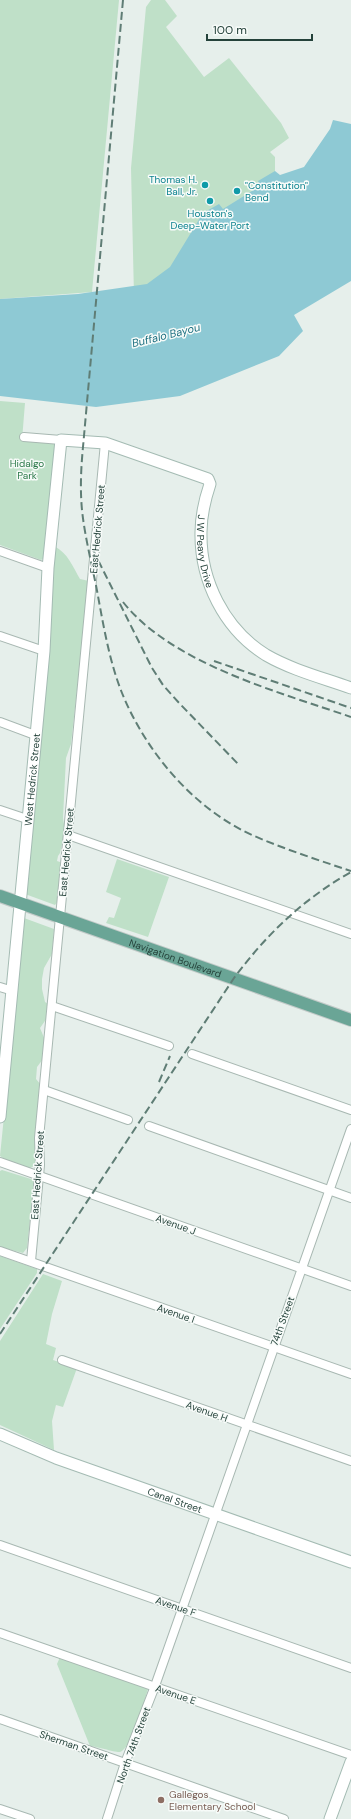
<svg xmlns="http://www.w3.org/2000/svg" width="351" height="1819" font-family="'DM Sans',sans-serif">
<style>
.green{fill:#bfe0c8}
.water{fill:#8ec9d4}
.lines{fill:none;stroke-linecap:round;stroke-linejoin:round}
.street-casing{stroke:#a8b8b2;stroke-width:10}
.secondary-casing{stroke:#a4bbb3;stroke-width:13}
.primary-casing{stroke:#c2cac8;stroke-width:14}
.street{stroke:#fff;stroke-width:8}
.secondary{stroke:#fff;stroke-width:11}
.primary{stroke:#6aa596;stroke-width:12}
.rail{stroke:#5f7d75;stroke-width:2;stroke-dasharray:8 4;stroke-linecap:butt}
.culture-dot{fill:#0f9aa8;stroke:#f7fbf9;stroke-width:1.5}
.education-dot{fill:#8d6e63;stroke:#f7fbf9;stroke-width:1.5}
.labels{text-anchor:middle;stroke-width:3;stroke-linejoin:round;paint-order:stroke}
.culture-label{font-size:10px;fill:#0d838f;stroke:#f7fbf9;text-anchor:end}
.park-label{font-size:10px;fill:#2d7a4b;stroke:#f7fbf9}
.street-label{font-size:10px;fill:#24423a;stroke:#f7fbf9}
.education-label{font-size:10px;fill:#785e54;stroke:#f7fbf9;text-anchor:start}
.water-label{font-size:11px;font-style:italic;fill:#1c6f80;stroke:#f7fbf9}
</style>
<rect width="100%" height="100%" fill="#e6efeb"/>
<g class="green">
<path d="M0 0H119L92 292 0 299Z"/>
<path d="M151 0H165L177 16 166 27 204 77 229 58 281 123 289 138 270 152 275 157V201L134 296 131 168 146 7Z"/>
<path d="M0 401 25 403 22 440 57 443 47 556 41 560 0 545Z"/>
<path d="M54 546C68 553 73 567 80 579L89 581 71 744 66 758 63 818 65 830 60 853 58 856 57 861 60 862C61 872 62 898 55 905L25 894Z"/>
<path d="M117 859 169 877 148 937 106 923 109 917 114 918 121 898 106 892Z"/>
<path d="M24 918 54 929 52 954 44 968 42 979V989L45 1002 48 1004 47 1018 40 1028 45 1040 43 1059 37 1067 36 1079 41 1085 36 1160 34 1166 30 1168 6 1160 0 1156Z"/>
<path d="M2 1170 31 1179 34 1182 27 1248 23 1253 0 1247V1171Z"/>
<path d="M0 1256 37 1269V1273L0 1329Z"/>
<path d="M43 1274 62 1281 52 1314 46 1344 56 1348 53 1360 77 1368 63 1407 56 1405 52 1421 54 1450 0 1425V1341Z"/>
<path d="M60 1657 148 1689C144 1702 131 1749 120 1752 117 1753 95 1746 90 1746L57 1664Z"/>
</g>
<path class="water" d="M333 120 351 124V281L294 315 303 331 279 356 180 396 96 407 0 396V299L78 294 147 284 170 267 203 213 219 204 223 209 260 186 258 181 275 171 280 175 304 167 330 129Z"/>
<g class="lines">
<g class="street-casing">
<g id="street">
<path d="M24 437 61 440"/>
<path d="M0 551 48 568"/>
<path d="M0 636 44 651"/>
<path d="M0 722 35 735"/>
<path d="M0 810 27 819"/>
<path d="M68 835 351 934"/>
<path d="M0 987 13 991"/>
<path d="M52 1006 169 1046"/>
<path d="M192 1054 351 1110"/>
<path d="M44 1090 128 1120"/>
<path d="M149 1126 351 1198"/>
<path d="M0 1162 351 1286"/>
<path d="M0 1251 351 1374"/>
<path d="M31 1261 40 1165 39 1138 105 443"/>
<path d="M62 1360 351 1461"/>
<path d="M0 1545 351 1668"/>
<path d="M0 1633 351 1755"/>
<path d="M0 1719 284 1819"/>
<path d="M0 1809 30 1819"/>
<path d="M107 1819 125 1763 155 1686 351 1129"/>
</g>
</g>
<g class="secondary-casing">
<g id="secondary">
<path id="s1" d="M0 1117 44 651 48 568 61 440 105 443 208 479 210 484C205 499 201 515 201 532 200 580 224 629 266 655 292 670 323 678 351 688"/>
<path id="s2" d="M0 1434 56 1458 351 1562"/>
<path d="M330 1819 351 1762"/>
</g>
</g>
<g class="primary-casing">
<g id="primary">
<path id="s3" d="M0 896 351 1020"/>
</g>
</g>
<use href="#street" class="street"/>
<use href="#secondary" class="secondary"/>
<use href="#primary" class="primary"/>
<g class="rail">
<path d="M123 0 83 447C81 468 80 489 82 510 85 539 93 568 98 596 104 629 110 663 122 693 146 752 193 808 252 835 284 849 318 860 351 871"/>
<path d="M93 550 152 668 163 685 180 704 239 765"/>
<path d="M123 602C172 664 279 692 351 717"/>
<path d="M214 661 351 708"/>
<path d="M159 1082 170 1056"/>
<path d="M0 1334 234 978C267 934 302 900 351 872"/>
</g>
</g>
<g class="culture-dot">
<circle cx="205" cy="185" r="4"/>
<circle cx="237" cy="191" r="4"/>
<circle cx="210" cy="201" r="4"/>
</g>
<circle class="education-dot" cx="161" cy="1800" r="4"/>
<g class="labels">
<g class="culture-label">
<text x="197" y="183">Thomas H.<tspan x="197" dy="12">Ball, Jr.</tspan></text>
<text x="245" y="189" text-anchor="start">"Constitution"<tspan x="245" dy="12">Bend</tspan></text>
<text x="210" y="217" text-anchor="middle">Houston's<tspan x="210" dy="12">Deep-Water Port</tspan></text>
</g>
<g class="park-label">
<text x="27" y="467">Hidalgo<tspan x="27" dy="12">Park</tspan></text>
</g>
<g class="street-label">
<text transform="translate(97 529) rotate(-85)" y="4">East Hedrick Street</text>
<text dy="4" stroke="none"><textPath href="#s1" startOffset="907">J W Peavy Drive</textPath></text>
<text dy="4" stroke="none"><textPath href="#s1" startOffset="339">West Hedrick Street</textPath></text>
<text transform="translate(66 852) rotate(-85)" y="4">East Hedrick Street</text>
<text dy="4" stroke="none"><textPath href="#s3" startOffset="186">Navigation Boulevard</textPath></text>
<text transform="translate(37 1175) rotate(-86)" y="4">East Hedrick Street</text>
<text transform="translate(176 1224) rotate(20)" y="4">Avenue J</text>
<text transform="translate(176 1313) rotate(19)" y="4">Avenue I</text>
<text transform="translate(282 1321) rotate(-70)" y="4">74th Street</text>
<text transform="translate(207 1411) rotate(20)" y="4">Avenue H</text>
<text dy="4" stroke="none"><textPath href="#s2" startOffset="187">Canal Street</textPath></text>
<text transform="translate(176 1606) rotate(19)" y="4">Avenue F</text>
<text transform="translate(176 1694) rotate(19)" y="4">Avenue E</text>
<text transform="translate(74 1745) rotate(19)" y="4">Sherman Street</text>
<text transform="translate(133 1745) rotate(-70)" y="4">North 74th Street</text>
</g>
<g class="education-label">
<text x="169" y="1798">Gallegos<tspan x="169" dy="12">Elementary School</tspan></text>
</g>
<g class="water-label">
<text transform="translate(166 335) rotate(-14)" y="4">Buffalo Bayou</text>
</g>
</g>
<path d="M207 34v6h105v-6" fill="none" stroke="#24423a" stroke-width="2"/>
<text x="213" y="34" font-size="12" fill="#24423a" stroke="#f7fbf9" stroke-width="3" paint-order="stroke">100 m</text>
</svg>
